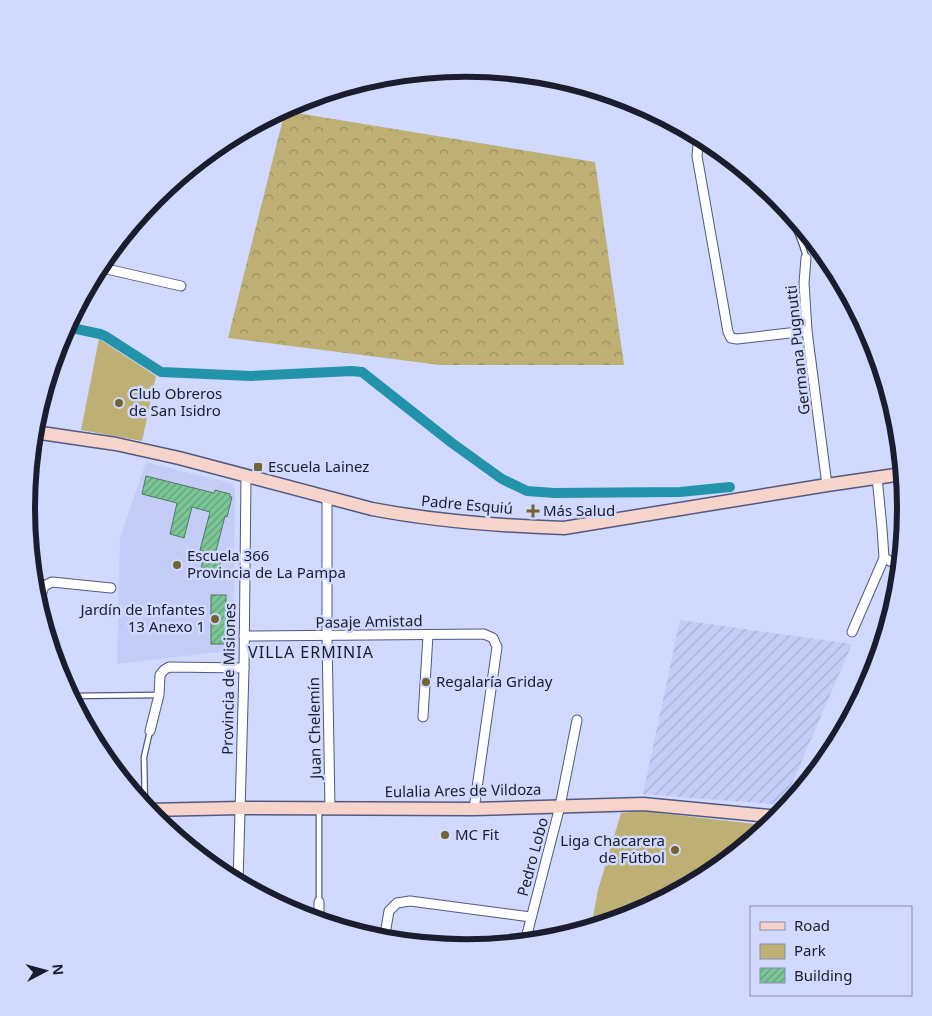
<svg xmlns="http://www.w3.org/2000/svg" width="932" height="1016" font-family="'Noto Sans',sans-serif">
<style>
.built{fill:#c4cdf7}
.industrial{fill:url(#industrial-furrows)}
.green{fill:#beb075}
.forest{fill:url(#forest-crowns)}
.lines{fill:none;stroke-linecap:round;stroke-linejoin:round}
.canal{stroke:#2293aa;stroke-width:10}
.building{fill:url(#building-hatch);stroke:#507b5f}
.lane-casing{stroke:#515980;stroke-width:7}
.street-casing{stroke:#515980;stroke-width:11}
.secondary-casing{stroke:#515980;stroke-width:15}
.lane{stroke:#fff;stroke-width:4.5}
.street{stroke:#fff;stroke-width:9}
.secondary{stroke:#f7d4cb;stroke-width:12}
.poi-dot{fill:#716431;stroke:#d1d9fe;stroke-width:2}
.labels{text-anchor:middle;stroke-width:5;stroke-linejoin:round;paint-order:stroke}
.street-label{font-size:15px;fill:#1a1d2e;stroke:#d1d9fe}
.poi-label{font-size:15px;fill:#1a1d2e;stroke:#d1d9fe;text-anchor:start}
.neighbourhood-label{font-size:16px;letter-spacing:1px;fill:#1a1d2e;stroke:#d1d9fe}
.rim{fill:none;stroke:#1a1d2e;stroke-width:6}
</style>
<defs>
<pattern id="industrial-furrows" width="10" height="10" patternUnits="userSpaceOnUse" patternTransform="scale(1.25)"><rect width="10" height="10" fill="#c4cdf7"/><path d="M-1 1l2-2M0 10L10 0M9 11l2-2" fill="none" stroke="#a8b0d4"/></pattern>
<pattern id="forest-crowns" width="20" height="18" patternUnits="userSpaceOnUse" patternTransform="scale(1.25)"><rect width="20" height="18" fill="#beb075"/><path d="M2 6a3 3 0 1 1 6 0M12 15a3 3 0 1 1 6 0" fill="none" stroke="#9a8f60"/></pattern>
<pattern id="building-hatch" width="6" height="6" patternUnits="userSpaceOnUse" patternTransform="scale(1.25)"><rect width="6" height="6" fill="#7bc596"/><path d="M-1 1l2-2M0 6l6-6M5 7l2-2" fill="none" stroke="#649f7b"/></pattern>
</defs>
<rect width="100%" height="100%" fill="#d1d9fe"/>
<path class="built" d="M146 462 231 483 235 488 233 646 227 651 117 664 120 538Z"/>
<path class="industrial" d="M680 620 852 644 783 805 643 794Z"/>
<g class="green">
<path d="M99 339 156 376 142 441 81 430Z"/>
<path d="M641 811 764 825 769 826 710 874 634 914 591 927 598 890 621 813Z"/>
</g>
<path class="forest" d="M285 111 595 162 624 365H440L228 338Z"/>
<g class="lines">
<path class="canal" d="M67 327 100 334 105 336 161 372 251 376 352 371 362 372 452 443 502 479 527 491 554 493 680 492 730 487"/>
</g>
<g class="building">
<path d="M146 476 214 493 215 490 230 494V497H232L227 517 225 516 214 559 221 560 217 574 201 569 205 552 200 550 210 512 192 507 184 538 170 534 177 503 142 494Z"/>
<rect x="211" y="595" width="15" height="49"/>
</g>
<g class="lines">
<g class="lane-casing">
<g id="lane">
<path d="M792 215C795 230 803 243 806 258"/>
<path d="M70 696 159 695"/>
<path d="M145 806 144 757 150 731"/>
<path d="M319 809V902"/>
</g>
</g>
<g class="street-casing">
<g id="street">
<path d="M703 139 698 145 697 156 728 332 731 338 737 339 807 331"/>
<path d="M806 258 804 283 807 331 827 485"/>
<path d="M98 267 181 286"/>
<path d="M327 497V636L330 809"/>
<path d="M884 558 900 566"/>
<path d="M41 615V596L44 586 52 582 111 588"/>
<path d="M852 632 884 558 882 528 877 477"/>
<path d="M244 636 484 634 493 638 497 647 474 809"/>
<path d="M423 717 428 635"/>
<path d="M150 731 159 695 160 675 164 670 169 667 244 668"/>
<path d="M238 883 244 668 246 476"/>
<path d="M319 921V902"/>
<path d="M384 940 389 911 397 903 410 901 531 917"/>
<path d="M525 942 560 806 577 720"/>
</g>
</g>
<g class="secondary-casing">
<g id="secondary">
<path d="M34 432 116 444 179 458 372 509C435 521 500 526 564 528L827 485 902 474"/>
<path d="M148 810 240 808 474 809 643 804 779 817"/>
</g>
</g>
<use href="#lane" class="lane"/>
<use href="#street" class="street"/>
<use href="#secondary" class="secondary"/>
</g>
<g class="poi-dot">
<circle cx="119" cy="403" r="5"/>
<rect x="253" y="462" width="10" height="10" rx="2.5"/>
<path d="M530.5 503.5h5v5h5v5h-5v5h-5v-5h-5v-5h5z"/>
<circle cx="177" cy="565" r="5"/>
<circle cx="215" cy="619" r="5"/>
<circle cx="426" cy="682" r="5"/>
<circle cx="445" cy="835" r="5"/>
<circle cx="675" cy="850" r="5"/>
</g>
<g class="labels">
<g class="street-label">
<text transform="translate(798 350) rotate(-96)" y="5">Germana Pugnutti</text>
<text transform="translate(467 505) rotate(5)" y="5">Padre Esquiú</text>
<text transform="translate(369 622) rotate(-1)" y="5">Pasaje Amistad</text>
<text transform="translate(229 679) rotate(-89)" y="5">Provincia de Misiones</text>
<text transform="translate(315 728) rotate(-91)" y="5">Juan Chelemín</text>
<text transform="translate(463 791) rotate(-1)" y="5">Eulalia Ares de Vildoza</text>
<text transform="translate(533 857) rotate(-75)" y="5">Pedro Lobo</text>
</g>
<g class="poi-label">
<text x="129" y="399">Club Obreros<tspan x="129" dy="17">de San Isidro</tspan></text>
<text x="268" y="472">Escuela Lainez</text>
<text x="543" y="516">Más Salud</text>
<text x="187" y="561">Escuela 366<tspan x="187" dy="17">Provincia de La Pampa</tspan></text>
<text x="205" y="615" text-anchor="end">Jardín de Infantes<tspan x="205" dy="17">13 Anexo 1</tspan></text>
<text x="436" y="687">Regalaría Griday</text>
<text x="455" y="840">MC Fit</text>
<text x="665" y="846" text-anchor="end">Liga Chacarera<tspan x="665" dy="17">de Fútbol</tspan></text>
</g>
<g class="neighbourhood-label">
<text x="311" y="658">VILLA ERMINIA</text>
</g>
</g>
<path d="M0 0H932V1016H0ZM35 508a431 431 0 1 1 862 0a431 431 0 1 1-862 0Z" fill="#d1d9fe" fill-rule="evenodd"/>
<path class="rim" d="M35 508a431 431 0 1 1 862 0a431 431 0 1 1-862 0Z"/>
<rect x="750" y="906" width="162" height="90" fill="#d1d9fe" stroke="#888eab"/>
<rect x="760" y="922" width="25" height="8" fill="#f7d4cb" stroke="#888eab"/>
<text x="794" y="931" font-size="15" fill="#1a1d2e">Road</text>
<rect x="760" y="944" width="25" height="15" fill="#beb075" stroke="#888eab"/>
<text x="794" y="956" font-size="15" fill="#1a1d2e">Park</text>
<rect x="760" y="968" width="25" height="15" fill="url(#building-hatch)" stroke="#888eab"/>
<text x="794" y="981" font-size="15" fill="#1a1d2e">Building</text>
<g transform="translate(45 971) rotate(84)" stroke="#d1d9fe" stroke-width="4" paint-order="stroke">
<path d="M0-4L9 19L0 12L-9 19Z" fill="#1a1d2e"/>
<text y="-8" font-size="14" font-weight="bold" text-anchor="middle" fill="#1a1d2e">N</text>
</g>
</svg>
